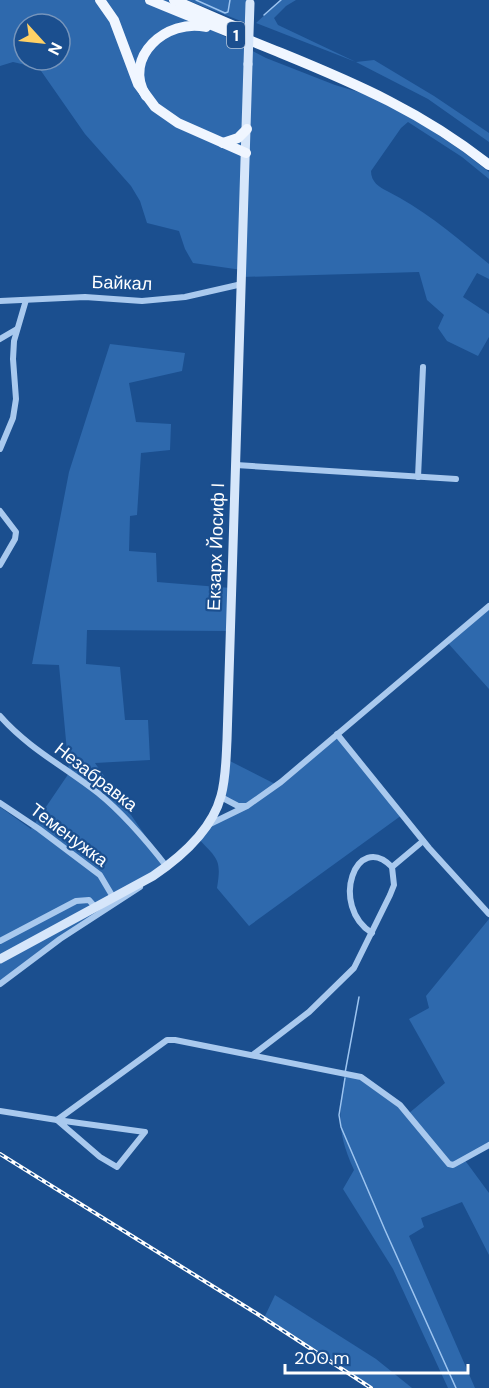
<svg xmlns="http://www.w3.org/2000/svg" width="489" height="1388" font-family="'DM Sans',sans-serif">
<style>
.green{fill:#2e69ad;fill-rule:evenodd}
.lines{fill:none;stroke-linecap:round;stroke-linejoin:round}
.stream{stroke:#9cc4f0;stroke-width:1.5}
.street{stroke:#a9c9ee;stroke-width:6}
.secondary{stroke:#d6e6fa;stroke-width:9}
.primary{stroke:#f0f6ff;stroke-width:10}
.rail-casing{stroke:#fff;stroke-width:4}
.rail{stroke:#1b4f8f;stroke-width:1.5;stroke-dasharray:4.5;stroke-linecap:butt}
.secondary-bridge{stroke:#d6e6fa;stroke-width:9}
.labels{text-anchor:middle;stroke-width:4.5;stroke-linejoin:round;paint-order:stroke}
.shield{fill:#1b4f8f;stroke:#bbcadd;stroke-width:1.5}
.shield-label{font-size:16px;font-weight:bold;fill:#fff}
.street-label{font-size:18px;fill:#fff;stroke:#1b4f8f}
</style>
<rect width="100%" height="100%" fill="#1b4f8f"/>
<g class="green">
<path d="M0 0H171L168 7 266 58 335 85 372 96 410 116 462 151 489 172V179L462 157 408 122 401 128 371 171C371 182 379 187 387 191 425 210 456 237 489 264V279L477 273 463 297 489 314V337L478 356 447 341 438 328 444 315 427 300 419 272 242 277V270L193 263 185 249 179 231 147 223 140 201 131 186 85 134 39 68 13 62 0 66ZM24 24H60V60H24Z"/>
<path d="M187 0H250L246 23Z"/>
<path d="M281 0H296L286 6 274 18 278 25 356 62 374 60 434 96 489 133V142L428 99 356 62 256 23Z"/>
<path d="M110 344 185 353 182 371 129 383 136 422 171 424 170 450 141 453 137 515 130 516 129 551 156 553 157 582 231 588 230 631 87 630 86 664 120 667 125 720H148L150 760 95 763 167 867 0 984V807L31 829 69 773 59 665 32 664 69 472Z"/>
<path d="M489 606V689L447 642Z"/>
<path d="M337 734 402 815 249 926 217 888C222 858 217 859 197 837L206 825 245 807 221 797 226 759 277 785Z"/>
<path d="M489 919V1145L464 1159 489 1193V1255L462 1202 421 1218 424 1227 409 1236 475 1388H448L393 1269 343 1189 354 1170C336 1131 339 1114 345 1073L352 1074 408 1114 445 1083 409 1019 429 1008 426 996Z"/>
<path d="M275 1295 376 1359 412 1388H371L264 1318Z"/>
</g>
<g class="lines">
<g class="stream">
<path d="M196 0 225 13 228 12 230 0"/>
<path d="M264 15 281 0"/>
<path d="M345 1073 359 997"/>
<path d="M345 1078 339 1115 341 1127 385 1230 456 1388"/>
</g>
<g class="street">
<path d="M0 301 85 297 142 301 185 297 242 284"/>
<path d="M0 339 17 329"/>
<path d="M0 449 13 418 16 399 13 359 14 341 26 300"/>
<path d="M236 465 456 479"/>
<path d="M418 477 423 367"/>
<path d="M0 511 16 532 15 539 0 565"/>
<path d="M0 716C28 748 65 767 98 793 124 814 146 840 167 867"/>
<path d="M337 734 429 848 489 914"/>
<path d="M221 797 238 806H246"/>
<path d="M0 803 39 829 100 875 113 897"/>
<path d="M210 824 247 806 281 782 489 606"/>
<path d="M372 933C329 906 356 830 392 867"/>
<path d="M0 941 76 901 89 900 95 907"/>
<path d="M0 984 60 939 140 887"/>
<path d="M254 1054 309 1012 354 968 390 895 394 885 392 867 423 841"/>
<path d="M0 1111 57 1120 167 1040H175L361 1077 400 1105 449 1164 453 1165 489 1145"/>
<path d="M57 1120 145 1132 117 1167 100 1157Z"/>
</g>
<path class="secondary" d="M0 959 153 876C181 857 212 830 221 796 226 778 226 759 227 740L248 64"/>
<g class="primary">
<path d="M100 0 114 20 138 84 155 107 178 123 246 153"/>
<path d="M150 0C193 18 237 35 281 53 357 84 424 113 489 165"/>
<path d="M174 0 248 32"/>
<path d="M146 96C122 57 167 18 206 27"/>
<path d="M223 143 238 138 247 129"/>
</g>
<g class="rail-casing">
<path id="rail" d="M0 1154 259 1315 371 1388"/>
</g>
<use href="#rail" class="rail"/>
<path class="secondary-bridge" d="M248 64 250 3"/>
</g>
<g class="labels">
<rect class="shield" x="227" y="22" width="18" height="26" rx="4.5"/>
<g class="shield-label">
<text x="236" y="41">1</text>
</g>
<g class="street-label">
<text transform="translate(122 283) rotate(2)" y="6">Байкал</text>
<text transform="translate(216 547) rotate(-88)" y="6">Екзарх Йосиф I</text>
<text transform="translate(96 777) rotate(38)" y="6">Незабравка</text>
<text transform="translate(69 835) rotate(37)" y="6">Теменужка</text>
</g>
</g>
<g transform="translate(42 42) rotate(117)"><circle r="28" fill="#1b4f8f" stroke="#7695bc" stroke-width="1.5"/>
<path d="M0-4.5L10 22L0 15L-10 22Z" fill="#ffd166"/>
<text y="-9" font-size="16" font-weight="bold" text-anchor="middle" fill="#ffffff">N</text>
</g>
<path d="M285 1364v9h183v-9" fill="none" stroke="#ffffff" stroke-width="3"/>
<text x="294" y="1364" font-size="18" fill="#ffffff" stroke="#1b4f8f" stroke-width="4.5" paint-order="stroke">200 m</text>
</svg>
